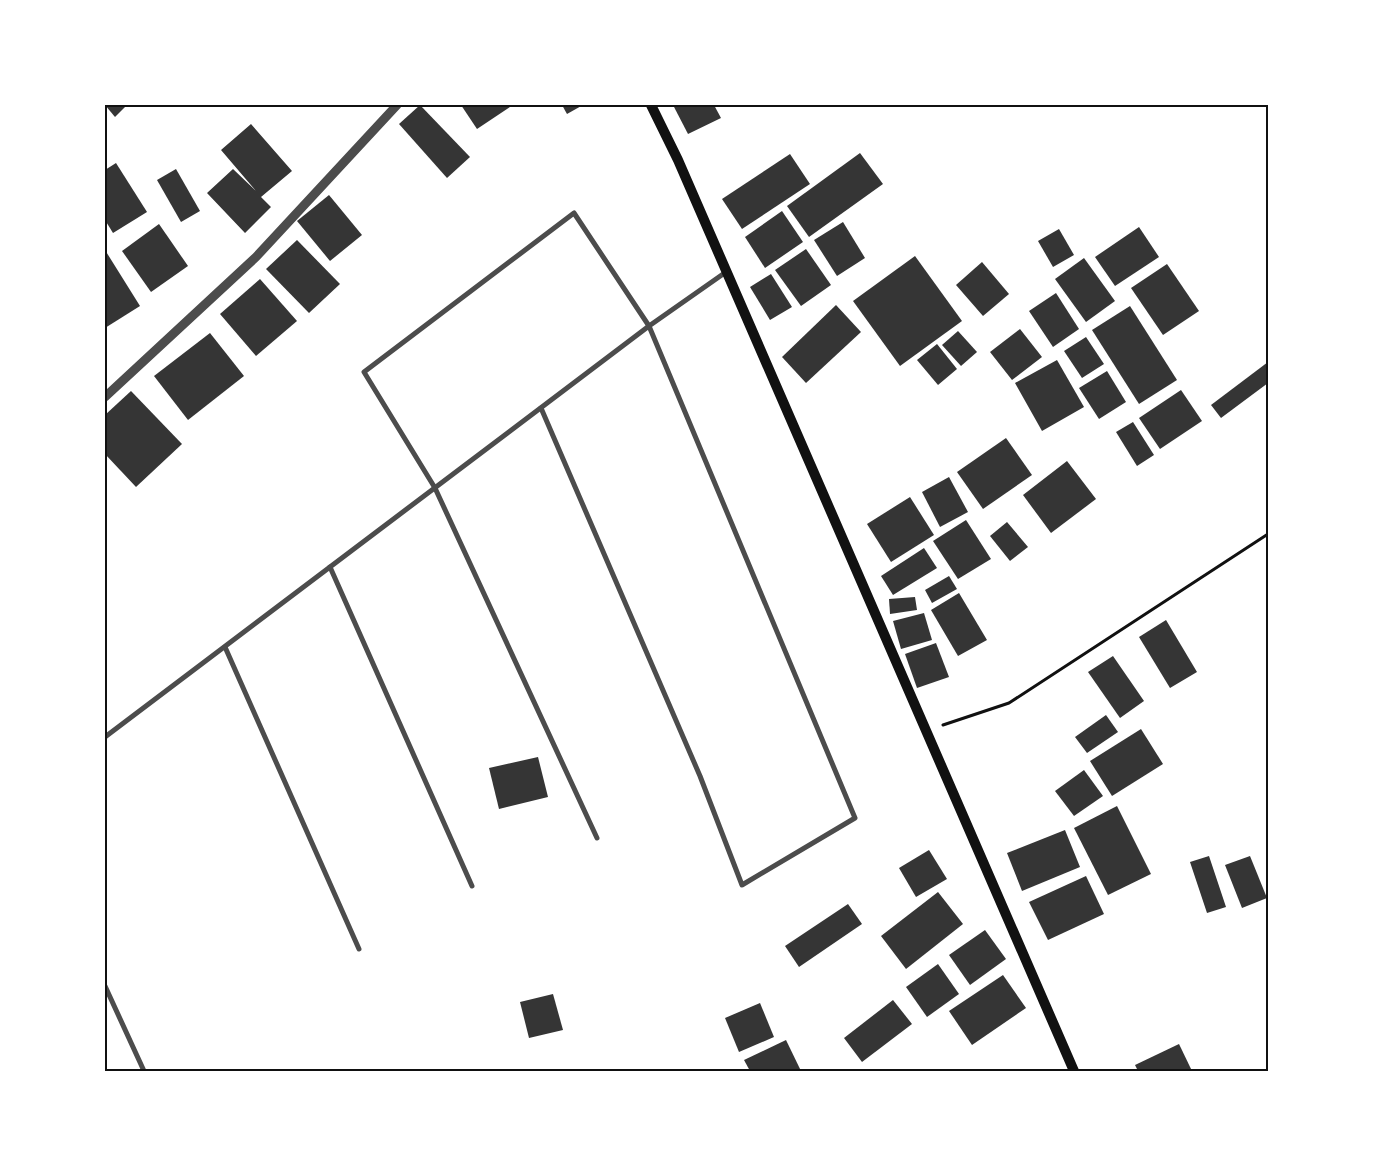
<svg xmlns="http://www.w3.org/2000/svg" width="1373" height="1176" font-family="'IBM Plex Sans',sans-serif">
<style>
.building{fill:#353535}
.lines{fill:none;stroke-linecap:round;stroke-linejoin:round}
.path{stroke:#111;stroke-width:3}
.minor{stroke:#4c4c4c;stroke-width:5}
.tertiary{stroke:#4c4c4c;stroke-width:9}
.secondary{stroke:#111;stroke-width:10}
.neatline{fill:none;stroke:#111;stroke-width:2}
</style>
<rect width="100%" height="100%" fill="#fff"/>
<g class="building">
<path d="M105 105H127L115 117Z"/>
<path d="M420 105 470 157 447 178 399 124Z"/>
<path d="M461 105H513L477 129Z"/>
<path d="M562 105H583L567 114Z"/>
<path d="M673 105H714L721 118 688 134Z"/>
<path d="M251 124 292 171 261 197 271 207 245 233 207 193 233 169 256 191 221 150Z"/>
<path d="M860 153 883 184 809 237 787 206Z"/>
<path d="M790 154 810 184 742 229 722 199Z"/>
<path d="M116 163 147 212 113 233 105 220V170Z"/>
<path d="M176 169 200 211 181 222 157 180Z"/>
<path d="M329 195 362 235 330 261 297 221Z"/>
<path d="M782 211 803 242 765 268 745 237Z"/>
<path d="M843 222 865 258 837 276 814 240Z"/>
<path d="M159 224 188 266 151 292 122 251Z"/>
<path d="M1139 227 1159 257 1115 286 1095 257Z"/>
<path d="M1059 229 1074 255 1053 267 1038 241Z"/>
<path d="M297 240 340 284 309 313 266 269Z"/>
<path d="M806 249 831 285 801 306 775 270Z"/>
<path d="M105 250 140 306 105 328Z"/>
<path d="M915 256 962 321 900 366 853 301Z"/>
<path d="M1084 258 1115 301 1086 322 1055 279Z"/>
<path d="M982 262 1009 294 983 316 956 285Z"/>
<path d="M1167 264 1199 311 1163 335 1131 288Z"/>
<path d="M771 274 792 307 770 320 750 287Z"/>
<path d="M260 279 297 321 256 356 220 314Z"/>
<path d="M1056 293 1079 329 1053 347 1029 311Z"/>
<path d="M836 305 861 332 806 383 782 357Z"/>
<path d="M1130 306 1177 380 1139 404 1092 330Z"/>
<path d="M1020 329 1042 357 1012 380 990 352Z"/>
<path d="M958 331 977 352 961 366 942 345Z"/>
<path d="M210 333 244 376 188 420 154 376Z"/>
<path d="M1086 337 1104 364 1082 378 1064 351Z"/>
<path d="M937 344 957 369 938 385 917 360Z"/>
<path d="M1057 360 1084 407 1042 431 1015 383Z"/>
<path d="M1268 362V383L1221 418 1211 405Z"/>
<path d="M1107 371 1126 402 1099 419 1079 388Z"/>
<path d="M1181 390 1202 421 1160 449 1139 418Z"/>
<path d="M131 391 182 444 136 487 105 454V415Z"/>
<path d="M1133 422 1154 455 1137 466 1116 432Z"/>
<path d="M1006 438 1032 475 983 509 957 472Z"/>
<path d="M1067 461 1096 499 1051 533 1023 495Z"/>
<path d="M949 477 968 512 940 527 922 492Z"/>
<path d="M910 497 934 535 891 562 867 524Z"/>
<path d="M966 520 991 559 958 579 933 541Z"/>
<path d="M1007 522 1028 547 1010 561 990 536Z"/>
<path d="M924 548 937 568 893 595 881 576Z"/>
<path d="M949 576 957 589 932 603 925 590Z"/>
<path d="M959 593 987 640 958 656 931 610Z"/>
<path d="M915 597 917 610 890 614 889 599Z"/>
<path d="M924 613 932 640 901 649 893 621Z"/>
<path d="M1166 620 1197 672 1170 688 1139 637Z"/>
<path d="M936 643 949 677 917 688 905 654Z"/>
<path d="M1113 656 1144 701 1120 718 1088 672Z"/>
<path d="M1106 715 1118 732 1087 753 1075 737Z"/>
<path d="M1141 729 1163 764 1112 796 1090 761Z"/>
<path d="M538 757 548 797 499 809 489 768Z"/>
<path d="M1084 770 1103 796 1074 816 1055 791Z"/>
<path d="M1117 806 1151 874 1108 895 1074 828Z"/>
<path d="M1065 830 1080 867 1022 891 1007 853Z"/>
<path d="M929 850 947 879 916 897 899 868Z"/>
<path d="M1209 856 1226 907 1207 913 1190 862Z"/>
<path d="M1250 856 1267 898 1242 908 1225 865Z"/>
<path d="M1086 876 1104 914 1048 940 1029 902Z"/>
<path d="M938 892 963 924 906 969 881 936Z"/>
<path d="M848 904 862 924 799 967 785 946Z"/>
<path d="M985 930 1006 959 970 985 949 955Z"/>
<path d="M938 964 959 994 927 1017 906 987Z"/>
<path d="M1003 975 1026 1008 972 1045 949 1011Z"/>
<path d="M553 994 563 1030 529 1038 520 1002Z"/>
<path d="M893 1000 912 1024 862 1062 844 1038Z"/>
<path d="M760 1003 774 1037 739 1052 725 1018Z"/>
<path d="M786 1040 801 1071H750L744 1060Z"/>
<path d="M1179 1044 1192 1071H1138L1135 1065Z"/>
</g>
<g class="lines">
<path class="path" d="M943 725 1009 703 1268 534"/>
<g class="minor">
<path d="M541 408 700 776 742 885 855 818 649 326 574 213 364 372 435 488 597 838"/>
<path d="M330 567 472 886"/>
<path d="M225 647 359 949"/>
<path d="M105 737 649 326 726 272"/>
<path d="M105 986 144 1071"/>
</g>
<path class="tertiary" d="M105 397 256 257 397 105"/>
<path class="secondary" d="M651 105 678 160 1074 1071"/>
</g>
<rect width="1373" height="1176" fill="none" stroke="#ffffff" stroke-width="212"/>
<rect x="106" y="106" width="1161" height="964" class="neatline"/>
</svg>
